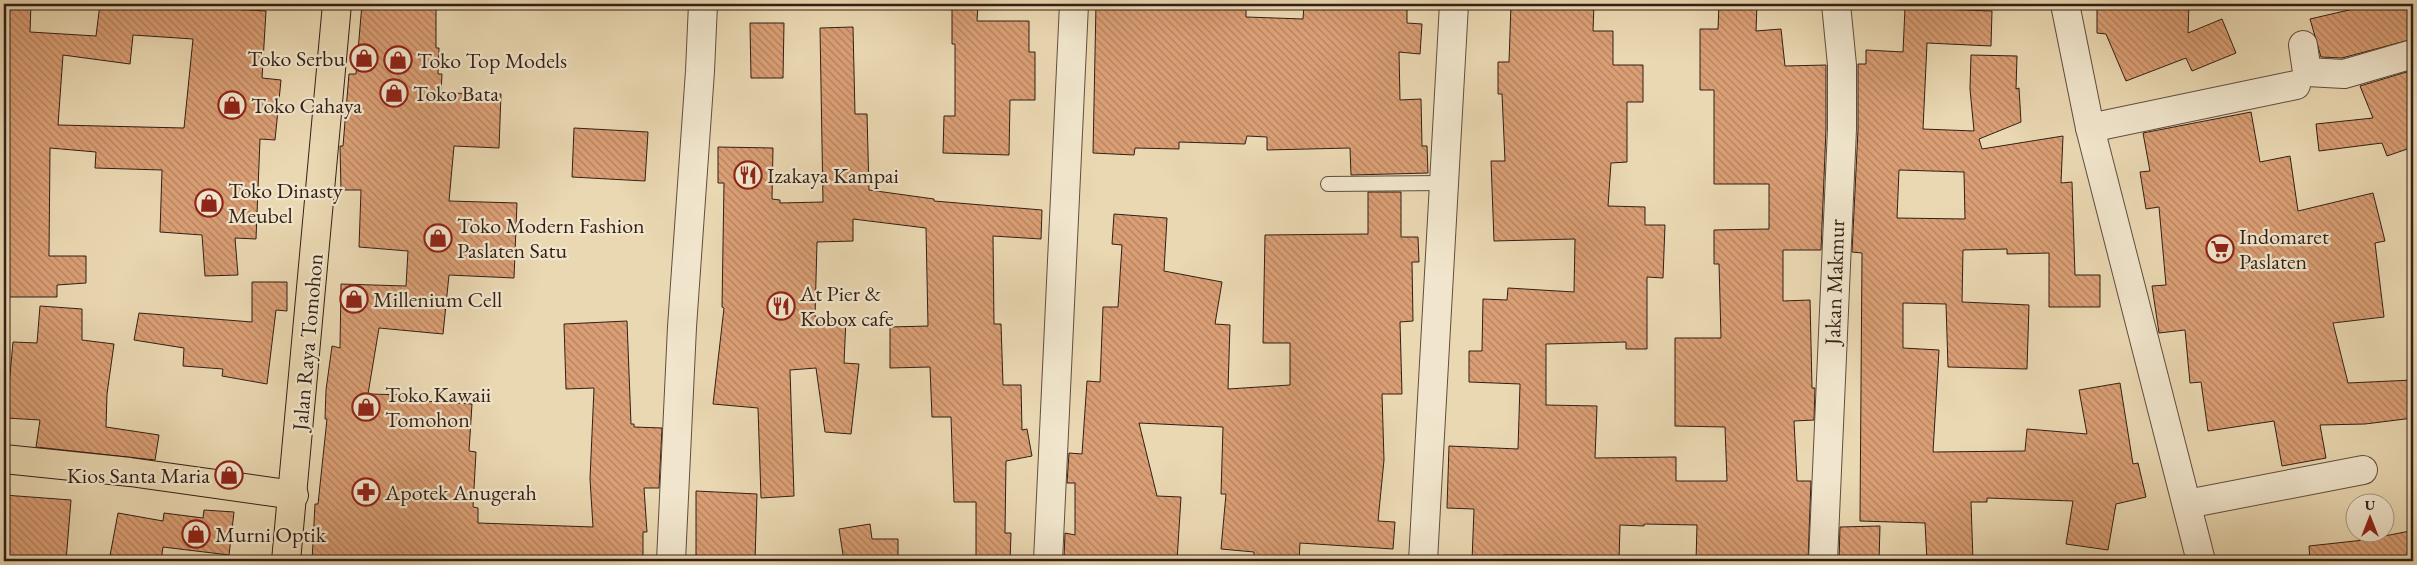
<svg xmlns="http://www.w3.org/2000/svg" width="2417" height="565" font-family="'EB Garamond',serif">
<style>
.building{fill:url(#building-back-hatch);stroke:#331f16;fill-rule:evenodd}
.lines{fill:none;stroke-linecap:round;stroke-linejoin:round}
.service-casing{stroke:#614d3d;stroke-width:16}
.minor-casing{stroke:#614d3d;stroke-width:30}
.primary-casing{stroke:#331f16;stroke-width:30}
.trunk-casing{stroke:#331f16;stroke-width:30}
.service{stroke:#f1e6cd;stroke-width:14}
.minor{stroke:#f1e6cd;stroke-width:28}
.primary{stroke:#ead8b2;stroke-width:28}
.trunk{stroke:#ead8b2;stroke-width:28}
.labels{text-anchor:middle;stroke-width:4.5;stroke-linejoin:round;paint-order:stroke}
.poi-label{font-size:22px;fill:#331f16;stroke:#f1e6cd;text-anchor:start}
.street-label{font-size:22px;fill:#331f16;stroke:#f1e6cd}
</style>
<defs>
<pattern id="building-back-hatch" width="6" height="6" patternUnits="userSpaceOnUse" patternTransform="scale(1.25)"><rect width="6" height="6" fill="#db9f75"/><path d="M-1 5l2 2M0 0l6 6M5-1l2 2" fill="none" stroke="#b2815f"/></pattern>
</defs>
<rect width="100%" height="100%" fill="#ead8b2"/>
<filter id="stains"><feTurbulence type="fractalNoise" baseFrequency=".004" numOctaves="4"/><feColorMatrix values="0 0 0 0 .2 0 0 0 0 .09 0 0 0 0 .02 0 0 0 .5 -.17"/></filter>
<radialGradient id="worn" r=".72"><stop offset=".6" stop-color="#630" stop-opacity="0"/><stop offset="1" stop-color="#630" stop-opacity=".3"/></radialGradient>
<g class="building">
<path d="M4 4H31L30 32 96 36 100 4H142L266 11 262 78 281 80 275 140 260 139 256 239 235 238 238 275 205 276 202 235 160 232 162 170 95 168 96 152 50 148 49 256H86V283L57 285V297H4ZM133 35 193 39 184 128 58 125 63 55 130 64Z"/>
<path d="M362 4H436V48H439L438 74H442L441 93 501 94 499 148 454 146 449 201 517 203 514 278 449 275 443 334 379 328 368 394 407 395V400L472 404 469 451 476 452 473 507 478 508V523L593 527 590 479 594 388 566 389 564 324 627 321 631 424H634V427L662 428 659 488H644L647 532H643V561H312L315 504H318L327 419H325L326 390 332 346 340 348 341 284 406 286 408 251 359 247 361 190H341L340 146H343L349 74H356Z"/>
<path d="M952 4H978L977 21H1029V52H1035V100H1010L1009 155 943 153 944 116H955V44H952Z"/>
<path d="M1096 4H1246V17L1303 19 1304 4H1407V23L1422 24 1420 54 1399 52 1400 100 1421 99 1422 146H1427L1428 173 1351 175 1350 148 1267 150V137L1247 136 1245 144 1179 142V149L1135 148 1134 155 1093 153Z"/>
<path d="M1511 4H1594L1593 31H1613V65H1643V102H1627V162L1611 163 1608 206 1645 207V225H1665L1663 278 1647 277V349H1626V342L1546 344V405L1597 406 1595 458 1676 457V481H1727L1725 427 1675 426V338H1721L1719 264H1714V230L1769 229V184H1714V90H1700V29H1718L1719 4H1757L1756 31 1781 29 1785 66 1826 65V129L1821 250H1783V301L1810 300 1812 388H1815L1814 420 1794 421 1797 481H1811L1808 561H1696L1697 525 1644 524V526L1620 525 1619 561H1562V555H1503L1502 561H1472L1474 509 1447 508 1449 446 1518 449 1520 384 1469 382V351H1482L1483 299 1507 300 1508 288 1574 292 1575 239 1494 241 1491 161H1505L1502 94H1498V62H1509Z"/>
<path d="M2162 4H2189L2188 33 2222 19 2236 53 2192 71 2186 58 2126 81 2106 34 2097 33V7L2161 8Z"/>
<path d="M2375 4H2413V39L2342 58 2321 57 2310 19Z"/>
<path d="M1905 8 1992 11 1991 46 1927 43 1923 129 1974 131 1970 89 1971 55 2017 56 2016 89 2019 88 2021 122 1979 139 1982 149 2063 136 2061 183 2072 182 2075 275H2100V307H2049V253L2007 254V249L1963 250 1962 302 2029 305 2027 369 1948 367 1946 304 1903 303V348L1939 350 1933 452 2025 451 2027 429 2087 434 2079 390 2120 383 2133 464 2138 463 2146 497 2116 504 2108 550 2066 544 2073 501 1987 498V502H1971L1973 561H1927L1925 523 1860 521 1862 253 1852 252 1858 130V64H1866V50L1903 52ZM1899 170 1964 172 1965 219 1897 218Z"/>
<path d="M750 23H784L783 78H751Z"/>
<path d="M853 27 855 114H867L869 190 934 199V201L1042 210 1041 239 993 236 994 324H1001L1003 385H1021L1022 430 1027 429 1032 456 1006 461 1005 533H1011L1010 561H976V502H954L951 417H932L930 367 890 368V327L928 326 926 228 853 219V241L817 242 815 317 846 318 844 363 859 364 851 434 825 432 816 368 790 370 794 496 761 498 758 408 713 404 724 308 722 307 724 183H718V147L773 148 772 199 780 200V203L823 202 820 28Z"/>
<path d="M2413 70V147L2387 156 2382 143 2319 151 2316 124 2373 118 2360 86Z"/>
<path d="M2251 112 2260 162 2290 156 2298 211 2373 193 2385 241 2375 243 2384 317 2333 323 2348 383 2413 380V418L2365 424 2320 425 2326 458 2282 466 2274 421 2208 431 2201 382 2190 383 2185 330 2159 333 2152 286 2166 285 2159 207 2146 209 2140 172 2150 171 2143 133Z"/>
<path d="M574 128 648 132 645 181 572 177Z"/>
<path d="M1368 192H1401V237H1418L1419 262H1412L1413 321 1400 322 1402 394H1382L1384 460 1378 521 1395 522 1393 549 1300 543 1299 561H1254V552L1221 549 1226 494H1221L1223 427 1139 423 1157 496 1181 497 1177 561H1091L1064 558 1065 533 1075 535V483H1067L1069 453 1082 454 1087 381 1100 382 1103 307H1118L1122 245 1112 244 1114 214 1167 218 1164 271 1222 282 1215 324 1230 325 1228 389 1290 385V343H1263L1265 235 1368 234Z"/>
<path d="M252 282H287V311L276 310 267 384 222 376 223 369 183 366 184 348 134 340 139 313 252 322Z"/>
<path d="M40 306 82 309V340L114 344 107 394 106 427 159 435 155 460 36 447 40 420 6 418 13 342 37 343Z"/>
<path d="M696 491 757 494 755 561H696Z"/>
<path d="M4 495 71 500 66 561H4Z"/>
<path d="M204 510 234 512 229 555 163 547 161 561H109L118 513 163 521 164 513 203 518Z"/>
<path d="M870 524 872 539H898V561H844L839 529Z"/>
<path d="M1880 526 1879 561H1839L1840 527Z"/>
<path d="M2410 531 2413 561H2310L2309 546 2364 540Z"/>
</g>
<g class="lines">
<g class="service-casing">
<path id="service" d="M1328 184 1444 183"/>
</g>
<g class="minor-casing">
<g id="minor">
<path d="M2065 4 2090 128 2201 561"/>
<path d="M2303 45 2307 72 2344 74 2413 54"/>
<path d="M2090 128 2296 85"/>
<path d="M2187 504 2363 470"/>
<path d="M671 561 682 327 700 71 703 4"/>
<path d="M1048 561 1074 4"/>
<path d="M1423 561 1454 4"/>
<path d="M1823 561 1842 129V65L1836 4"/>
</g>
</g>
<g class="primary-casing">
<path id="primary" d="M4 459 130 472 294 495"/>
</g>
<g class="trunk-casing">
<path id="trunk" d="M286 561 337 4"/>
</g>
<use href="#service" class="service"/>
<use href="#minor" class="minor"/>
<use href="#primary" class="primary"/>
<use href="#trunk" class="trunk"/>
</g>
<defs>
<g id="shop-ring" transform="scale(1.4375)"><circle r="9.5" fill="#f1e6cd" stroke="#8f2418" stroke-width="1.5"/><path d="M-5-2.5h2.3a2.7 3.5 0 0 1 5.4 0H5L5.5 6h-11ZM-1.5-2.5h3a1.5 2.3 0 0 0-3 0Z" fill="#8f2418"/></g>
<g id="restaurant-ring" transform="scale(1.4375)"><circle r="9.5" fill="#f1e6cd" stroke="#8f2418" stroke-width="1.5"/><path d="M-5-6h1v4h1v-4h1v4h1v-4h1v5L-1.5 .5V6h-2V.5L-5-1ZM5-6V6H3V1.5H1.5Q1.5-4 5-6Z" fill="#8f2418"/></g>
<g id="supermarket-ring" transform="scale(1.4375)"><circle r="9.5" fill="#f1e6cd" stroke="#8f2418" stroke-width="1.5"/><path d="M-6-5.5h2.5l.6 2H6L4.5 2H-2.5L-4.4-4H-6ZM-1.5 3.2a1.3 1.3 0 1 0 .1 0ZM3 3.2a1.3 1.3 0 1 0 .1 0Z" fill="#8f2418"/></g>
<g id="pharmacy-ring" transform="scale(1.4375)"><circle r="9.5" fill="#f1e6cd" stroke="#8f2418" stroke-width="1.5"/><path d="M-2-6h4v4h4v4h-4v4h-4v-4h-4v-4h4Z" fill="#8f2418"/></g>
</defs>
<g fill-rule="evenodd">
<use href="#shop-ring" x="364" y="58"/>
<use href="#shop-ring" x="398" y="60"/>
<use href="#shop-ring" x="394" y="93"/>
<use href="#shop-ring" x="232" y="105"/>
<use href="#restaurant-ring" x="748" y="175"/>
<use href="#shop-ring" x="209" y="203"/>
<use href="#shop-ring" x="438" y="238"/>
<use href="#supermarket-ring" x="2220" y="249"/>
<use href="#shop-ring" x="354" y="299"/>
<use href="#restaurant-ring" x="781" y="306"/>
<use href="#shop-ring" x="366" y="407"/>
<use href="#shop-ring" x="229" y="475"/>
<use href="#pharmacy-ring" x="366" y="492"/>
<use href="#shop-ring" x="196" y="534"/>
</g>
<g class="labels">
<g class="poi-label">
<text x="345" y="66" text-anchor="end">Toko Serbu</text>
<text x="417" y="68">Toko Top Models</text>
<text x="413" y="101">Toko Bata</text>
<text x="251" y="113">Toko Cahaya</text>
<text x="767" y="183">Izakaya Kampai</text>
<text x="228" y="198">Toko Dinasty<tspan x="228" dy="25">Meubel</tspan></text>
<text x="457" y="233">Toko Modern Fashion<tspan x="457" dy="25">Paslaten Satu</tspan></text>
<text x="2239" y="244">Indomaret<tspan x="2239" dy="25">Paslaten</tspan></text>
<text x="800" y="301">At Pier &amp;<tspan x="800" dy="25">Kobox cafe</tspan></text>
<text x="373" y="307">Millenium Cell</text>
<text x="385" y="402">Toko Kawaii<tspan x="385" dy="25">Tomohon</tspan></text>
<text x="210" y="483" text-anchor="end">Kios Santa Maria</text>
<text x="385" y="500">Apotek Anugerah</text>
<text x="215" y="542">Murni Optik</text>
</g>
<g class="street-label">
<text transform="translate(1834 282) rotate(-88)" y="8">Jakan Makmur</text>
<text transform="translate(307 342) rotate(-85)" y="8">Jalan Raya Tomohon</text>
</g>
</g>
<rect width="2417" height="565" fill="none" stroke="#ead8b2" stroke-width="20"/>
<rect x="5" y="5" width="2407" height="555" fill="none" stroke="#331f16" stroke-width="2.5"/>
<rect x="10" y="10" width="2397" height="545" fill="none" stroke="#331f16"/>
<g transform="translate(2370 518)"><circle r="24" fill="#f1e6cd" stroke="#a59684"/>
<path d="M0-4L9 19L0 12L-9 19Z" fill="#8f2418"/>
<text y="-8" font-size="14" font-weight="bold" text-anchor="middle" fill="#331f16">U</text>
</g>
<rect width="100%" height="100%" filter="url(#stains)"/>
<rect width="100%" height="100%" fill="url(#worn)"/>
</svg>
